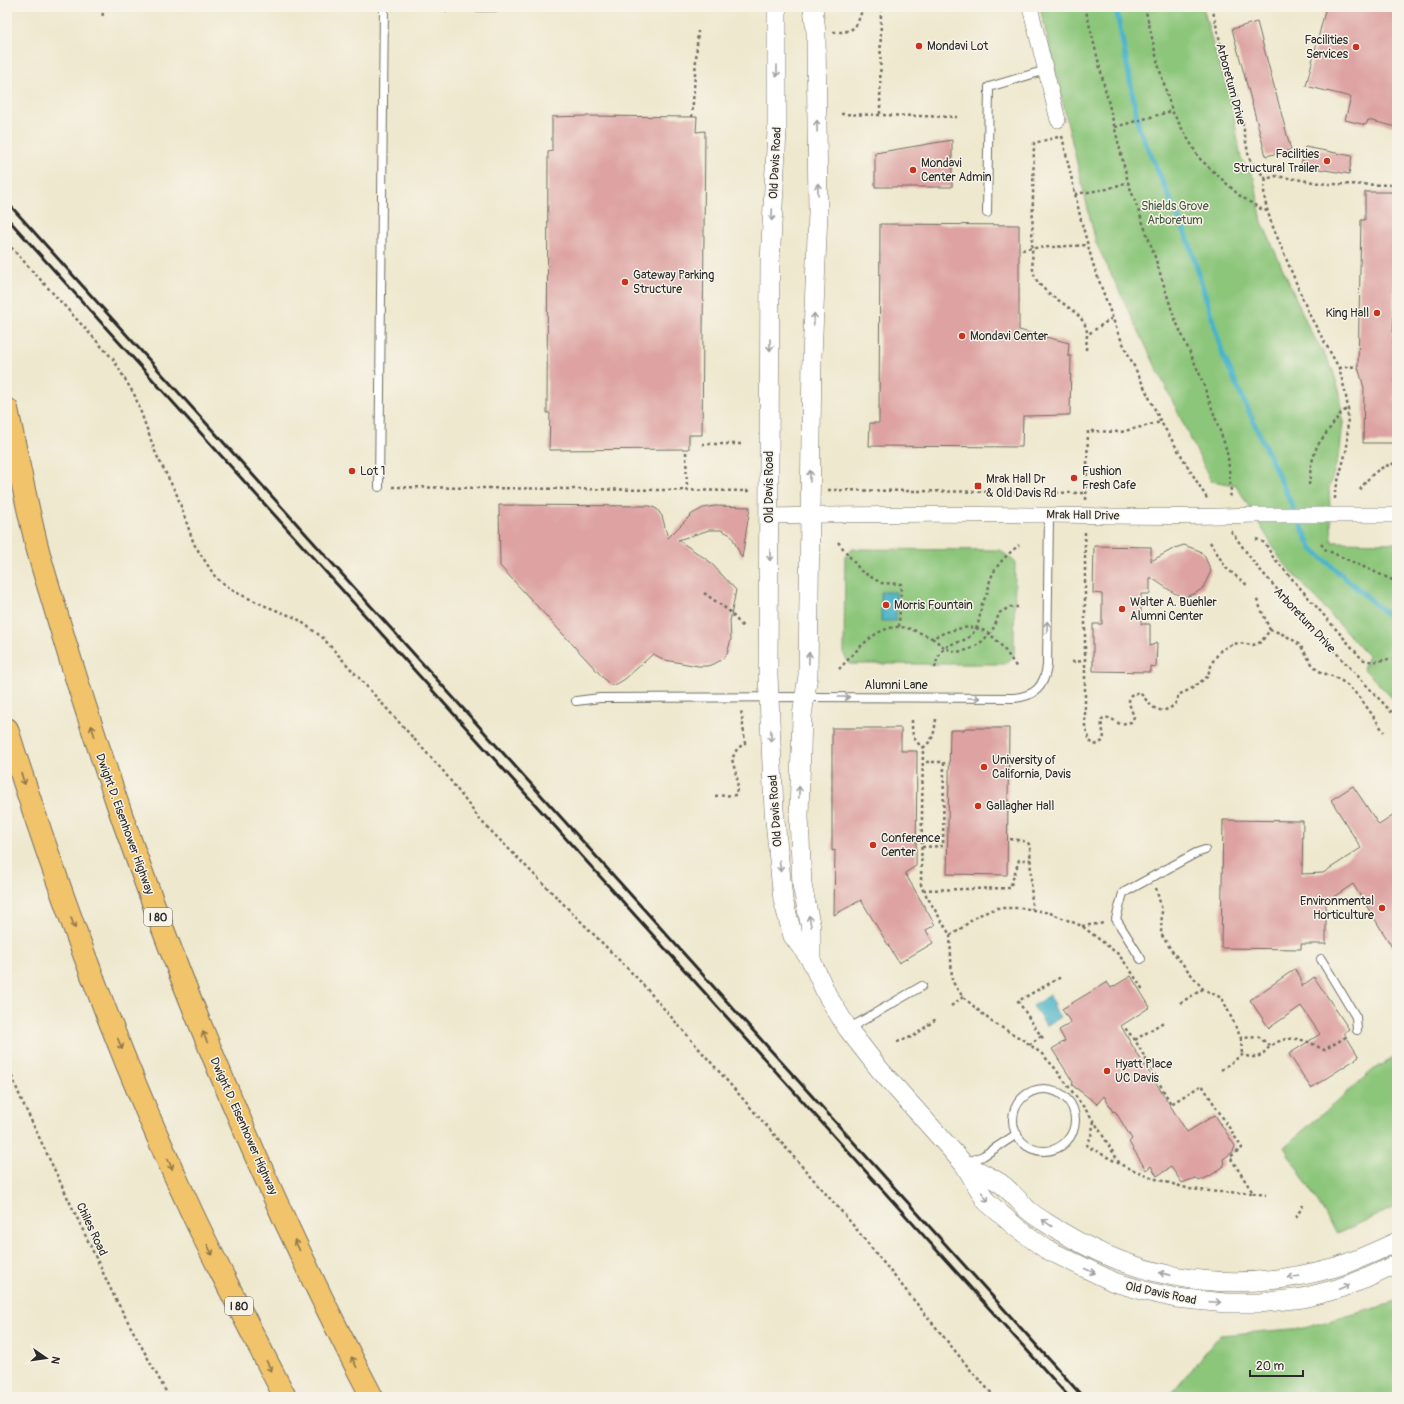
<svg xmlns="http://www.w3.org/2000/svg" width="1404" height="1404" font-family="Pangolin,sans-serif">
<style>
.green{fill:#8cc67a;stroke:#5c7852}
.water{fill:#4ab3c8;stroke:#3a6f7a}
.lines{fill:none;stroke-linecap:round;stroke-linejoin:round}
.stream{stroke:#4ab3c8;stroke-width:5.5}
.building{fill:#dda2a1}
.service-casing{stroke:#6f6d64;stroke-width:10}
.minor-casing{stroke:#6f6d64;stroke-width:16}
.tertiary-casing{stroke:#6f6d64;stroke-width:20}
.motorway-casing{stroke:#6f6d64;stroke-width:24}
.path{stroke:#6f6d64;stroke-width:2.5;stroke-dasharray:3 3;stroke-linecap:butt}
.service{stroke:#fff;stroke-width:8}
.minor{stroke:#fff;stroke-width:15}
.tertiary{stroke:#fff;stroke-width:19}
.motorway{stroke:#f1c36a;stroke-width:22}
.rail{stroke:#2b2b2b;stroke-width:3}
.minor-bridge-casing{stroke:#6f6d64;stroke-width:16;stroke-linecap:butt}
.minor-bridge{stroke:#fff;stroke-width:15}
.oneway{stroke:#a0a0a0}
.oneway2{stroke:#8e774a}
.poi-dot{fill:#c8321e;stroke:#f7f3e8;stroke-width:1.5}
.labels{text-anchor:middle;stroke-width:3;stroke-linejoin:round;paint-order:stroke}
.shield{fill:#f7f3e8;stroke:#686764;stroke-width:1}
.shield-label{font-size:11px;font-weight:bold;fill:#2b2b2b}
.poi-label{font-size:12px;fill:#2b2b2b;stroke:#f7f3e8;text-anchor:start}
.street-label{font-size:12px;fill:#2b2b2b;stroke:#f7f3e8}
.park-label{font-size:12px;fill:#485a43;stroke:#f7f3e8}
</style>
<rect width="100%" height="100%" fill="#f7f3e8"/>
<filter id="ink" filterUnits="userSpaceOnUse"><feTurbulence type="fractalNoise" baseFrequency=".025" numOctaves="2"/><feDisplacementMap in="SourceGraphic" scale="8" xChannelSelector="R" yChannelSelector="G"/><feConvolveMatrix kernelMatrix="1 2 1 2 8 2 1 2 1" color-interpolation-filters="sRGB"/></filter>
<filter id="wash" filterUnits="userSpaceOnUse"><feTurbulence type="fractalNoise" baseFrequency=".012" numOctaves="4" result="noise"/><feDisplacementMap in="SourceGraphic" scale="16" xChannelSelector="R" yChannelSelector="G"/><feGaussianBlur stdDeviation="0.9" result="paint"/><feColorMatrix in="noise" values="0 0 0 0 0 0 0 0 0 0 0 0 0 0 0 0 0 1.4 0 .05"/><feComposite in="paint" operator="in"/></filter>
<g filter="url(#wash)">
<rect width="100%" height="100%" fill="#eee8ce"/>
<g class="green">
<path d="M1040 7H1203L1213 45 1232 104 1241 159 1254 178 1262 222 1310 330 1332 368 1340 393 1343 422 1340 451 1329 489 1332 542 1397 543V703L1363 668 1368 656 1281 560 1236 485 1211 481 1096 243Z"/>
<path d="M852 549 1000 550 1015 562 1014 656 1005 664H850L844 655 845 557Z"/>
<path d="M1397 1056V1206L1337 1234 1284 1147 1373 1070Z"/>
<path d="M1397 1301V1397H1168L1220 1335 1304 1328 1390 1304Z"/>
</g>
<g class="water">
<rect x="881" y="592" width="15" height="29"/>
<path d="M1049 995 1055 1004 1052 1005 1060 1017 1046 1026 1033 1006Z"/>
</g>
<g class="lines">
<path class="stream" d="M1116 7 1139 128 1189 242 1223 355 1312 549 1397 623"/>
</g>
<g id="blocks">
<g class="building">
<path d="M1326 7H1397V127L1368 120 1366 125 1345 120 1351 97 1306 86Z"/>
<path d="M1257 22 1291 150 1266 156 1232 29Z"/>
<path d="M585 116 697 117 696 132 705 131 702 435H689V449L549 450 550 413H547L548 152 552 151V117Z"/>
<path d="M952 140V187H875V153Z"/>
<path d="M1305 147 1352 156 1349 174 1301 166Z"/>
<path d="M1365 192H1397V280H1394L1393 345H1395V400H1397V443H1363L1364 388 1358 367 1361 220H1365Z"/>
<path d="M880 224 1019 225V330L1069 343 1068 356H1071L1070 415 1023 416 1022 447 869 446 870 423H879Z"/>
<path d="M499 505 650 506 657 509 662 516 668 538 692 514 703 508 715 506 750 507 742 558 731 535 721 530H709L678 540 709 561 736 590 730 621 731 639 727 654 721 660 714 664 707 666H698L665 660 653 654 625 679 617 684 610 685 500 566Z"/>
<path d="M1184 545 1200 551 1205 557 1211 571 1203 588 1196 593 1185 597 1174 593 1150 577V594H1141V624H1150V646L1157 643 1156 667 1150 666V672L1093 671V624H1102V594L1093 593 1094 546 1151 547V561L1175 548Z"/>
<path d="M832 728H901V751H917L916 866 905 873 935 925 926 930 933 943 899 963 861 900 834 915 835 850 832 851Z"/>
<path d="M965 728H1009L1007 875 947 874 950 730H964Z"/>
<path d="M1353 786 1379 825 1397 813V955L1353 884 1326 902V944H1301V949L1221 948 1223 820 1303 821 1302 874 1323 873 1361 848 1331 800Z"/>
<path d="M1295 969 1301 978V987L1314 977 1349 1029 1344 1033 1359 1057 1311 1088 1289 1054 1320 1034 1301 1006 1269 1028 1250 1000Z"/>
<path d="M1131 976 1150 1007 1121 1026 1133 1047 1187 1132 1215 1115 1235 1146 1233 1152 1223 1159 1224 1166 1210 1176 1199 1181 1195 1178 1182 1183 1171 1167 1157 1176 1151 1166 1146 1170 1129 1142 1132 1139 1115 1111 1113 1112 1104 1096 1097 1104 1072 1085 1073 1082 1052 1049 1065 1041 1059 1030 1071 1023 1062 1009 1107 982 1111 988Z"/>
</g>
</g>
</g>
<g filter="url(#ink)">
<use href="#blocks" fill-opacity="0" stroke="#6f6d64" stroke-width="1"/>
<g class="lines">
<g class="service-casing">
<g id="service">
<path d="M447 7H507"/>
<path d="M987 213 989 87 1046 70"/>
<path d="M379 487 384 7"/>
<path d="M576 701 600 698 805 697 1014 698C1035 696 1044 687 1047 666L1049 515"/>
<path d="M1141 959 1116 919 1123 893 1196 853 1205 850"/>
<path d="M1321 959 1356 1017 1357 1030"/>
<path d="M848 1029 922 986"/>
<circle cx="1044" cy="1120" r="31"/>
<path d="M966 1163 983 1156 1017 1134"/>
</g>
</g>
<g class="minor-casing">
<g id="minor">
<path d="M1030 7 1058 120"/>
<path d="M1324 515H1397"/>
<path d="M769 516C863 514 957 514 1051 515 1119 516 1188 518 1256 515"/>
</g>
</g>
<g class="tertiary-casing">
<g id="tertiary">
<path d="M777 7V131L770 262 768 675 774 810 783 900 793 936 811 960 827 995 848 1029 880 1070 964 1164 986 1201 1017 1228 1046 1249 1114 1282 1145 1291 1176 1298 1226 1303H1260L1303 1298 1337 1289 1367 1278 1397 1264"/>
<path d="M811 960V928L802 885 799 816 802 716 808 675 812 357 818 213 816 32 813 7"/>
<path d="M965 1164C976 1170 989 1176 1000 1183 1010 1190 1019 1201 1028 1210 1036 1217 1047 1223 1056 1229 1142 1282 1235 1295 1332 1268 1355 1262 1376 1251 1397 1242"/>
</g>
</g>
<g class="motorway-casing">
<g id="motorway">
<path d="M7 409C16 451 24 493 34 534 39 558 47 581 54 605 75 677 98 747 122 817 192 1016 274 1211 372 1397"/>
<path d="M7 729C59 894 119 1058 193 1215 222 1276 254 1336 285 1397"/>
</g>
</g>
<g class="path">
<path d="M102 7 103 17"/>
<path d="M1085 7 1128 182 1152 248 1174 317 1200 375 1225 445 1228 457 1231 492 1230 498"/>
<path d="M1145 7 1158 64 1172 111 1199 158 1240 196 1261 209 1267 211"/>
<path d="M1212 7 1221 46 1240 108 1248 153 1250 160 1266 179"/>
<path d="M833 32C856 33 857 26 863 7"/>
<path d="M841 114 957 117"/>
<path d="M880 114 881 7"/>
<path d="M692 117 698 31"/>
<path d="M1115 127 1172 111"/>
<path d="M1062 136 1081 220 1093 264 1118 333 1161 422 1208 500"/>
<path d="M1058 137 1034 143 1032 248 1088 245"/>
<path d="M1075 194 1107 189 1128 182"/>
<path d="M7 243 113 359 135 396 156 454 177 495 194 544 216 578 235 592 268 607 296 618 322 637 444 772 481 821 638 979 848 1219 973 1373 995 1397"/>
<path d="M1022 250 1032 248C1033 258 1031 270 1036 279 1047 300 1088 310 1087 335"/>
<path d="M1086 350 1087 335 1112 318"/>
<path d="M1339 368 1358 366"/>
<path d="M702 444H742"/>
<path d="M686 452 687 491"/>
<path d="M1309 485 1311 465 1317 446 1341 413 1348 408"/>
<path d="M392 487 751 491"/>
<path d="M828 490 1086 493"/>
<path d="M1360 490C1369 476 1379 466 1397 463"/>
<path d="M1335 499V492L1347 448 1348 408 1345 391 1339 368 1309 314 1271 222C1267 209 1261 192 1266 179L1276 176 1326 184 1397 185"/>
<path d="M1086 500 1088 431 1121 432 1161 422"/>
<path d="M1231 531 1255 564 1283 596 1397 718"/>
<path d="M1085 532V727L1090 741 1094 745C1112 741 1099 730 1102 719 1109 715 1114 721 1120 724L1131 722 1134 717C1131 708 1122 692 1140 693 1144 697 1148 703 1153 707 1163 715 1178 707 1178 695L1191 689 1207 677 1213 661 1221 650 1233 644 1239 643 1253 645 1261 642 1270 630 1256 598"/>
<path d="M1256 539 1265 543 1273 557 1362 659C1375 665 1384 657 1397 660"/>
<path d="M838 542 861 571 881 583 901 584 899 627"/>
<path d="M1210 542 1226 568 1247 585"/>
<path d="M1321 544 1326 550 1397 582"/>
<path d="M704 593 728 610 744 628"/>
<path d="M1270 630C1280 632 1296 640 1302 648 1307 655 1310 663 1316 668 1322 675 1331 674 1338 679 1357 689 1372 715 1384 732"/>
<path d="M932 638C938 642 944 648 950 650 965 656 985 642 992 630 996 625 997 619 999 613L1010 607H1018"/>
<path d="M1072 662 1084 661"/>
<path d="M935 668C941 633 965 651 976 628 980 621 980 612 982 604 984 599 987 595 988 590 989 587 989 584 990 581 995 565 1007 555 1019 545"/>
<path d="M839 669C855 653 875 626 899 627 910 627 922 634 932 638 979 617 991 628 1017 668"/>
<path d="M936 719C934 734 934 739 923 748L921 885 923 890 950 935 952 981 963 997 992 1022 1025 1041 1042 1054 1054 1067 1094 1121 1120 1164 1126 1167 1156 1179 1190 1189 1219 1192 1253 1193 1230 1157 1242 1148 1202 1085 1171 1104 1135 1040 1124 1027"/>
<path d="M912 720C912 735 912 738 923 748"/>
<path d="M715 796 736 795 738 782 732 759 737 749 745 743 741 709"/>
<path d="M1010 839C1018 840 1025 840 1030 845L1032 909"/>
<path d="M922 847 943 846 944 762H923"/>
<path d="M1156 888 1162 910 1161 934 1172 951 1203 989 1222 998 1241 1038 1259 1037 1270 1046C1291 1033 1304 1039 1324 1050L1346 1037"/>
<path d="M923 890 1010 888 1019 860H1031"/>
<path d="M1082 926 1105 923"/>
<path d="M950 935 955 933 977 916 997 908H1023L1050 913 1082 926 1118 954 1129 968 1143 990"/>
<path d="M1180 1003 1203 989"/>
<path d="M951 1006 963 997"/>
<path d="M1041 1036 1044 1039"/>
<path d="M1241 1038 1242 1055"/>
<path d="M1135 1040 1165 1021"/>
<path d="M897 1042 914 1036 936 1019"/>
<path d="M1029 1045 1041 1036 1018 1001 1061 977"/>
<path d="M7 1065 22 1101 114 1296 169 1397"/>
<path d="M1221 1070 1242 1055C1257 1059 1260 1058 1270 1046"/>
<path d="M1094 1121 1091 1136 1087 1146 1120 1164"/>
<path d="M1253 1193 1266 1195"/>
<path d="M1296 1218 1303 1205"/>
</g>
<use href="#service" class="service"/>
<use href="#minor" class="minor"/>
<use href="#tertiary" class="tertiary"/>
<use href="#motorway" class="motorway"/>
<g class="rail">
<path d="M7 202 1083 1397"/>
<path d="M7 218 1069 1397"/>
</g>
<g class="minor-bridge-casing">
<path id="minor-bridge" d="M1256 515H1324"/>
</g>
<use href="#minor-bridge" class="minor-bridge"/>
</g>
<defs><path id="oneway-shaft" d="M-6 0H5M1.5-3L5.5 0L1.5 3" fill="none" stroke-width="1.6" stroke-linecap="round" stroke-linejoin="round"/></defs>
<g class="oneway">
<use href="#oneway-shaft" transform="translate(777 71) rotate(90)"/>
<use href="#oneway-shaft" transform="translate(817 126) rotate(-91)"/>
<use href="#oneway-shaft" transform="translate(818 189) rotate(-91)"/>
<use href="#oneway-shaft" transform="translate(772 215) rotate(93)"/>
<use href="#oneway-shaft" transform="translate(814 319) rotate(-88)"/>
<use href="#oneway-shaft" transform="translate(770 345) rotate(90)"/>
<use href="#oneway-shaft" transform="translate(810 476) rotate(-89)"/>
<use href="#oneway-shaft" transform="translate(770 555) rotate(91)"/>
<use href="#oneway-shaft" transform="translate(1047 627) rotate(-89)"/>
<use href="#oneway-shaft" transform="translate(809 658) rotate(-89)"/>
<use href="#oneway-shaft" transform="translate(844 697)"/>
<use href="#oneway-shaft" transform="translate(974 698)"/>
<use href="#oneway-shaft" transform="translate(771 736) rotate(88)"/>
<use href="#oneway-shaft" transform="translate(799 792) rotate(-88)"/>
<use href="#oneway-shaft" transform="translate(780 866) rotate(84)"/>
<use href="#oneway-shaft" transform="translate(810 921) rotate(-102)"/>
<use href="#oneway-shaft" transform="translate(985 1197) rotate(55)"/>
<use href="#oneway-shaft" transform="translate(1047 1223) rotate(-145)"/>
<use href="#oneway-shaft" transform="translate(1090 1271) rotate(24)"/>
<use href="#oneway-shaft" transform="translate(1165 1274) rotate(-167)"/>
<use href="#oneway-shaft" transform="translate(1294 1277) rotate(171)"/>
<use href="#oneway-shaft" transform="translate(1344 1287) rotate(-21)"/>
<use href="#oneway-shaft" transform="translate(1215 1302) rotate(3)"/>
</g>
<g class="oneway2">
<use href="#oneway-shaft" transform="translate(93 731) rotate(-107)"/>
<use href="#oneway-shaft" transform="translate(23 779) rotate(71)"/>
<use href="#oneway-shaft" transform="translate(73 923) rotate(70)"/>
<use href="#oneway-shaft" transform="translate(205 1037) rotate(-113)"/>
<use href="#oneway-shaft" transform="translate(120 1044) rotate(68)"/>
<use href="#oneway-shaft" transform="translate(170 1164) rotate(66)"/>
<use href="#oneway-shaft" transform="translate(297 1245) rotate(-115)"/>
<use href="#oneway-shaft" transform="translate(210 1250) rotate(63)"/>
<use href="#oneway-shaft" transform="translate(354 1362) rotate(-117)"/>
<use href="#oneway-shaft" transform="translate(269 1366) rotate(63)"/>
</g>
</g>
<g class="poi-dot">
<circle cx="919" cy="46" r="4"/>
<circle cx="1356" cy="47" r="4"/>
<circle cx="1327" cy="161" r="4"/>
<circle cx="913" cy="170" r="4"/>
<circle cx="625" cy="282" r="4"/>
<circle cx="1377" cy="313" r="4"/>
<circle cx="962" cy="336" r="4"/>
<circle cx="352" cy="471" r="4"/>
<circle cx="1074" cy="478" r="4"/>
<rect x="974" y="482" width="8" height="8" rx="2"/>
<circle cx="886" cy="605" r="4"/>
<circle cx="1122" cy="609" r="4"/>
<circle cx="984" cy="767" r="4"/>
<circle cx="978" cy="806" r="4"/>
<circle cx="873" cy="845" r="4"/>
<circle cx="1382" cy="908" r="4"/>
<circle cx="1107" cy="1071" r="4"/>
</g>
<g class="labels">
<g class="shield">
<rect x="144" y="908" width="28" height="18" rx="3"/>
<rect x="225" y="1297" width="28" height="18" rx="3"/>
</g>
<g class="shield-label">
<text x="158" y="921">I 80</text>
<text x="239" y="1310">I 80</text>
</g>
<g class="poi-label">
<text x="1348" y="44" text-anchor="end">Facilities<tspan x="1348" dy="14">Services</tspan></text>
<text x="927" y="50">Mondavi Lot</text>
<text x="1319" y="158" text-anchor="end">Facilities<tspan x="1319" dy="14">Structural Trailer</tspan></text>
<text x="921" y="167">Mondavi<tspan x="921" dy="14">Center Admin</tspan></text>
<text x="633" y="279">Gateway Parking<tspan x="633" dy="14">Structure</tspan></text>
<text x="1369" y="317" text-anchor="end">King Hall</text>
<text x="970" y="340">Mondavi Center</text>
<text x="360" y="475">Lot 1</text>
<text x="1082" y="475">Fushion<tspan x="1082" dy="14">Fresh Cafe</tspan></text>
<text x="986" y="483">Mrak Hall Dr<tspan x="986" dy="14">&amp; Old Davis Rd</tspan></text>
<text x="1130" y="606">Walter A. Buehler<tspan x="1130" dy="14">Alumni Center</tspan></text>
<text x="894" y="609">Morris Fountain</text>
<text x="992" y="764">University of<tspan x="992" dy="14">California, Davis</tspan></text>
<text x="986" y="810">Gallagher Hall</text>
<text x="881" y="842">Conference<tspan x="881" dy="14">Center</tspan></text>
<text x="1374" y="905" text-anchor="end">Environmental<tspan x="1374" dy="14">Horticulture</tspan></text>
<text x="1115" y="1068">Hyatt Place<tspan x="1115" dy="14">UC Davis</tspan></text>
</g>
<g class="street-label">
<text transform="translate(1231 84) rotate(75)" y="4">Arboretum Drive</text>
<text transform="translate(775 163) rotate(-87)" y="4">Old Davis Road</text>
<text transform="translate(769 487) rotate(-90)" y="4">Old Davis Road</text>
<text transform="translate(1083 515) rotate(1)" y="4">Mrak Hall Drive</text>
<text transform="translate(1305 620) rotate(47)" y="4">Arboretum Drive</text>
<text x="896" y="689">Alumni Lane</text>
<text transform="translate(775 811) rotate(-94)" y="4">Old Davis Road</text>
<text transform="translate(125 824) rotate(70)" y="4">Dwight D. Eisenhower Highway</text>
<text transform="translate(244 1126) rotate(66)" y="4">Dwight D. Eisenhower Highway</text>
<text transform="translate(92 1229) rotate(65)" y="4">Chiles Road</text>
<text transform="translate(1161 1293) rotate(12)" y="4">Old Davis Road</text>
</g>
<g class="park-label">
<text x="1175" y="210">Shields Grove<tspan x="1175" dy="14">Arboretum</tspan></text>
</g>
</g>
<rect width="1404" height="1404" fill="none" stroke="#f7f3e8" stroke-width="24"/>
<g transform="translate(46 1358) rotate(103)" stroke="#f7f3e8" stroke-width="3" paint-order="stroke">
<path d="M0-3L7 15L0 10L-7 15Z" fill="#2b2b2b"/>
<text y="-6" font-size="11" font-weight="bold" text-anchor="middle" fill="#2b2b2b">N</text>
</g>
<path d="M1250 1370v6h53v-6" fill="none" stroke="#2b2b2b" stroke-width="2"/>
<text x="1256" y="1370" font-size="12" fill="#2b2b2b" stroke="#f7f3e8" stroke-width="3" paint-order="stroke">20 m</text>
</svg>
